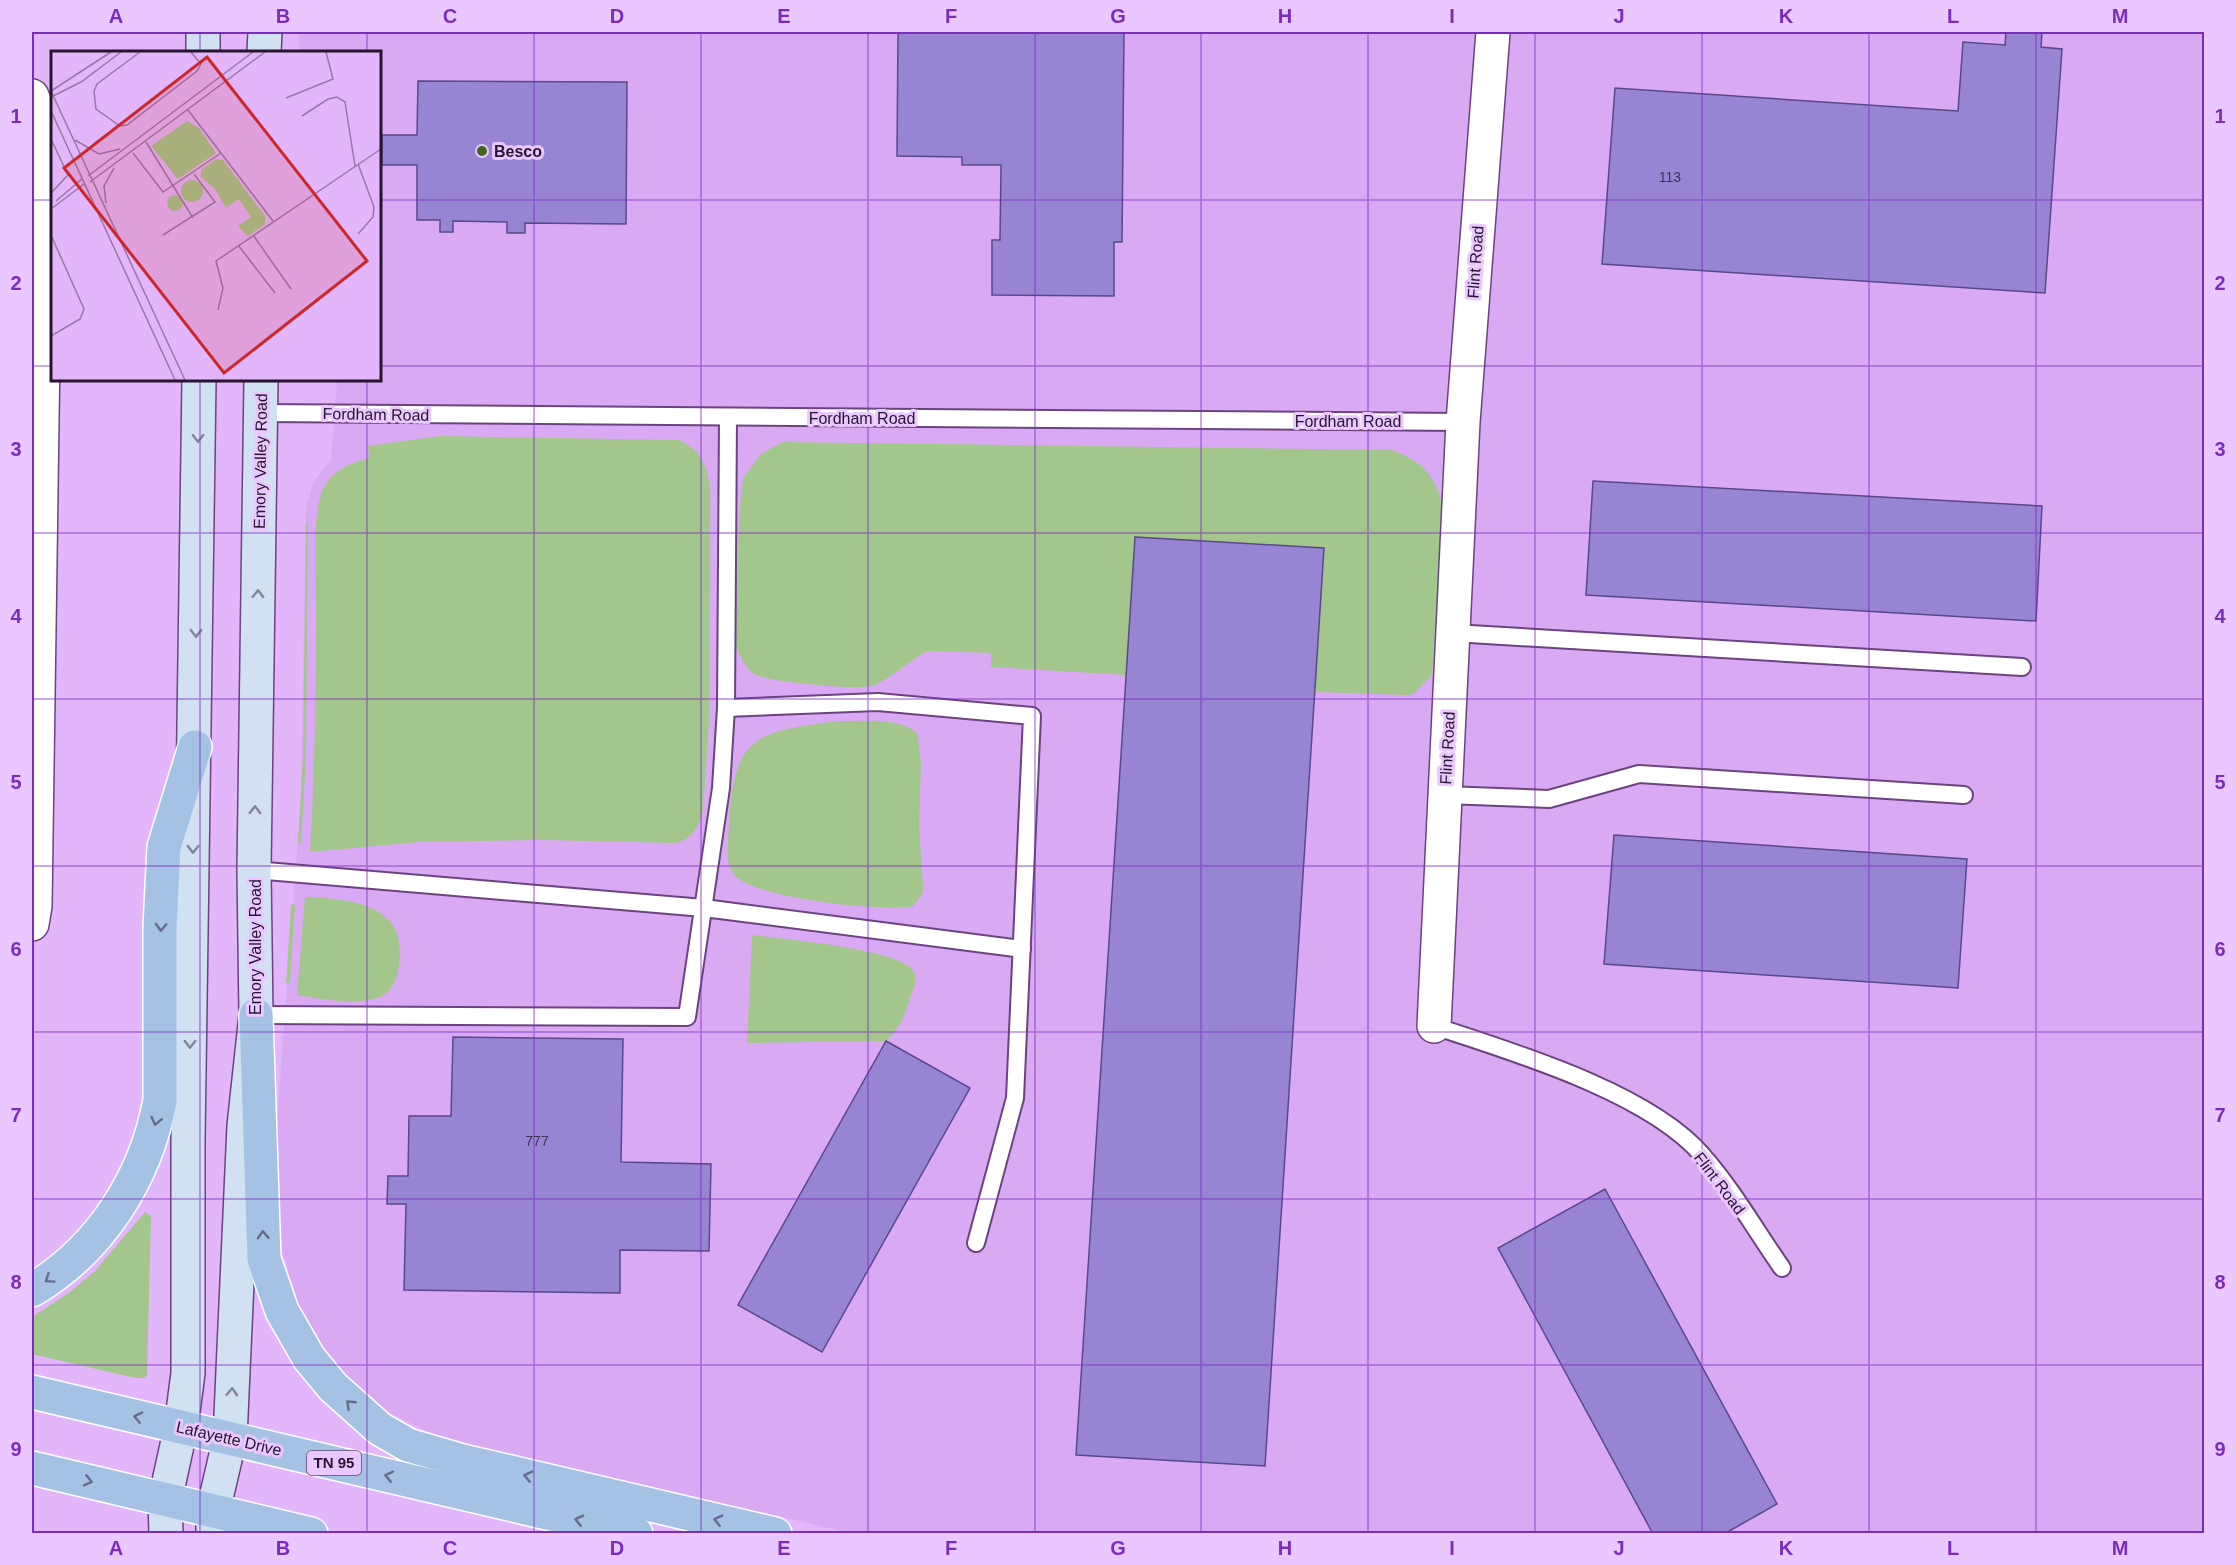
<svg xmlns="http://www.w3.org/2000/svg" width="2236" height="1565" font-family="Arial,sans-serif">
<style>
.built{fill:#daa9f4}
.green{fill:#a3c68c}
.building{fill:#9785d4;stroke:#59488a;stroke-width:1.5}
.lines{fill:none;stroke-linecap:round;stroke-linejoin:round}
.lane-casing{stroke:#6b437f;stroke-width:20}
.street-casing{stroke:#6b437f;stroke-width:36}
.secondary-casing{stroke:#6b437f;stroke-width:36}
.primary-casing{stroke:#fff;stroke-width:36}
.lane{stroke:#fff;stroke-width:16}
.street{stroke:#fff;stroke-width:33}
.secondary{stroke:#d2e1f2;stroke-width:33}
.primary{stroke:#a5c2e5;stroke-width:33}
.oneway{stroke:#85859a}
.oneway2{stroke:#666c8a}
.grid{fill:none;stroke:#7b2cbf;stroke-width:1.5;stroke-opacity:0.55}
.poi-dot{fill:#406620;stroke:#ebc7ff;stroke-width:2}
.labels{text-anchor:middle;stroke-width:6;stroke-linejoin:round;paint-order:stroke}
.number-label{font-size:14px;fill:#423158}
.shield{fill:#ebc7ff;stroke:#614a6d;stroke-width:1.5}
.shield-label{font-size:15px;font-weight:bold;fill:#26152e}
.poi-label{font-size:16px;font-weight:bold;fill:#26152e;stroke:#ebc7ff;text-anchor:start}
.street-label{font-size:16px;fill:#26152e;stroke:#ebc7ff}
.inset-road{fill:none;stroke:#9776a9;stroke-width:1.5}
.view{fill:#cd2728;fill-opacity:0.15;stroke:#cd2728;stroke-width:3}
.inset-edge{fill:none;stroke:#26152e;stroke-width:3}
.neatline{fill:none;stroke:#7b2cbf;stroke-width:2}
.grid-label{font-size:20px;text-anchor:middle;font-weight:bold;fill:#7b2cbf}
</style>
<rect width="100%" height="100%" fill="#e3b6fb"/>
<path class="built" d="M299 32H2204V1533H851L445 1440 383 1410 353 1384 319 1344 298 1304 278 1235 275 1149 301 795 306 507 314 481 331 460 337 380H380V52H299Z"/>
<g class="green">
<path d="M440 436 679 440C702 451 706 464 710 487L709 722 703 811C699 826 692 839 676 843L541 840 419 842 310 852C315 770 316 687 316 604 316 575 312 521 321 495 328 472 348 464 369 458L368 446Z"/>
<path d="M782 442 1391 450C1420 459 1440 479 1443 511L1432 675 1413 694 1407 695 1314 692 1323 548 1135 537 1126 675 991 667V653L927 651C913 659 885 682 872 686 858 690 767 682 754 674 745 668 741 657 736 647L739 515 743 478 761 454Z"/>
<path d="M308 522 306 757 301 844H298L303 757 306 523Z"/>
<path d="M837 721C861 722 898 716 917 733L921 762 919 826 923 885V893L913 906C882 912 750 899 733 873 724 860 729 838 729 823 734 736 755 732 837 721Z"/>
<path d="M305 897C329 898 356 899 377 911 383 915 390 920 394 927 404 945 402 989 380 997 355 1006 322 999 297 995Z"/>
<path d="M291 904 295 905 290 983H286Z"/>
<path d="M752 935C780 939 904 949 914 972 918 980 913 990 910 998 906 1014 898 1031 886 1041L747 1043Z"/>
<path d="M145 1212 151 1216 147 1375 144 1378H135L32 1354V1317L70 1292 95 1271Z"/>
</g>
<g class="building">
<path d="M898 32H1124L1122 242H1114V296L992 295V240H1000L1001 165H962V157L897 156Z"/>
<path d="M2006 32H2042L2041 47 2062 49 2045 293 1602 264 1615 88 1958 111 1963 42 2005 45Z"/>
<path d="M418 81 627 82 626 224 525 223V233H507V222L453 221V232H440V220H417V165H382V135H417Z"/>
<path d="M1593 481 2042 506 2036 621 1586 595Z"/>
<path d="M1135 537 1324 548 1265 1466 1076 1455Z"/>
<path d="M1614 835 1967 859 1958 988 1604 964Z"/>
<path d="M453 1037 623 1039 621 1162 711 1164 709 1251 620 1250V1293L404 1290 406 1204H387L388 1176H408L409 1116H451Z"/>
<path d="M886 1041 970 1088 822 1352 738 1305Z"/>
<path d="M1605 1189 1777 1504 1724 1534H1653L1498 1248Z"/>
</g>
<g class="lines">
<g class="lane-casing">
<g id="lane">
<path d="M260 413 1463 422"/>
<path d="M1453 633 2022 667"/>
<path d="M726 708 878 702 1032 716 1015 1098 976 1243"/>
<path d="M1445 795 1549 799 1639 774 1964 795"/>
<path d="M254 870 704 908 1022 949"/>
<path d="M256 1015 687 1017 721 788 726 708 728 418"/>
<path d="M1434 1026C1513 1052 1650 1093 1703 1156 1733 1190 1756 1231 1782 1268"/>
</g>
</g>
<g class="street-casing">
<g id="street">
<path d="M32 96 41 118 46 143 35 906 32 924"/>
<path d="M1434 1026 1463 422 1493 32"/>
</g>
</g>
<g class="secondary-casing">
<g id="secondary">
<path d="M203 52V32"/>
<path d="M264 52 265 32"/>
<path d="M166 1534 165 1500 181 1427 188 1373V1141L199 380"/>
<path d="M213 1534V1511L230 1438 244 1126 256 1015 254 870 261 380"/>
</g>
</g>
<g class="primary-casing">
<g id="primary">
<path d="M256 1015 264 1259 282 1311 309 1358 333 1387 380 1429 408 1445 463 1461 775 1534"/>
<path d="M32 1290C100 1250 146 1178 160 1100V928L164 847 195 747"/>
<path d="M32 1392 636 1534"/>
<path d="M32 1468 311 1534"/>
</g>
</g>
<use href="#lane" class="lane"/>
<use href="#street" class="street"/>
<use href="#secondary" class="secondary"/>
<use href="#primary" class="primary"/>
</g>
<defs><path id="oneway-chevron" d="M-2-3.5L2.5 0L-2 3.5" fill="none" stroke-width="1.6" stroke-linecap="round" stroke-linejoin="round" transform="scale(1.5)"/></defs>
<g class="oneway">
<use href="#oneway-chevron" transform="translate(198 438) rotate(91)"/>
<use href="#oneway-chevron" transform="translate(258 594) rotate(-89)"/>
<use href="#oneway-chevron" transform="translate(196 633) rotate(91)"/>
<use href="#oneway-chevron" transform="translate(255 810) rotate(-89)"/>
<use href="#oneway-chevron" transform="translate(193 849) rotate(91)"/>
<use href="#oneway-chevron" transform="translate(190 1044) rotate(91)"/>
<use href="#oneway-chevron" transform="translate(232 1392) rotate(-87)"/>
</g>
<g class="oneway2">
<use href="#oneway-chevron" transform="translate(161 927) rotate(92)"/>
<use href="#oneway-chevron" transform="translate(156 1121) rotate(103)"/>
<use href="#oneway-chevron" transform="translate(263 1235) rotate(-92)"/>
<use href="#oneway-chevron" transform="translate(49 1279) rotate(146)"/>
<use href="#oneway-chevron" transform="translate(350 1404) rotate(-137)"/>
<use href="#oneway-chevron" transform="translate(138 1417) rotate(-167)"/>
<use href="#oneway-chevron" transform="translate(389 1476) rotate(-167)"/>
<use href="#oneway-chevron" transform="translate(528 1476) rotate(-167)"/>
<use href="#oneway-chevron" transform="translate(88 1481) rotate(13)"/>
<use href="#oneway-chevron" transform="translate(579 1520) rotate(-167)"/>
<use href="#oneway-chevron" transform="translate(718 1520) rotate(-167)"/>
</g>
<path class="grid" d="M200 32V52M367 32V52M534 32V1534M701 32V1534M868 32V1534M1035 32V1534M1201 32V1534M1368 32V1534M1535 32V1534M1702 32V1534M1869 32V1534M2036 32V1534M32 200H52M380 200H2204M32 366H52M380 366H2204M200 380V1534M367 380V1534M32 533H2204M32 699H2204M32 866H2204M32 1032H2204M32 1199H2204M32 1365H2204"/>
<circle class="poi-dot" cx="482" cy="151" r="6"/>
<g class="labels">
<g class="number-label">
<text x="1670" y="182">113</text>
<text x="537" y="1146">777</text>
</g>
<rect class="shield" x="307" y="1451" width="54" height="24" rx="4.5"/>
<g class="shield-label">
<text x="334" y="1468">TN 95</text>
</g>
<g class="poi-label">
<text x="494" y="157">Besco</text>
</g>
<g class="street-label">
<text transform="translate(1475 262) rotate(-86)" y="6">Flint Road</text>
<text transform="translate(376 414) rotate(1)" y="6">Fordham Road</text>
<text x="862" y="424">Fordham Road</text>
<text x="1348" y="427">Fordham Road</text>
<text transform="translate(260 461) rotate(-89)" y="6">Emory Valley Road</text>
<text transform="translate(1447 748) rotate(-87)" y="6">Flint Road</text>
<text transform="translate(255 947) rotate(-90)" y="6">Emory Valley Road</text>
<text transform="translate(1720 1183) rotate(53)" y="6">Flint Road</text>
<text transform="translate(229 1438) rotate(13)" y="6">Lafayette Drive</text>
</g>
</g>
<g transform="translate(51 51)">
<rect width="330" height="330" fill="#e3b6fb"/>
<path d="M136 70 148 77 165 102 127 128 100 95ZM165 108 172 109 214 165V173L197 185 187 175 200 166 188 148 175 157 164 138 150 126V119ZM130 140a11 11 0 1 1 22 0a11 11 0 1 1-22 0ZM116 152a8 8 0 1 1 16 0a8 8 0 1 1-16 0Z" fill="#a3c68c"/>
<path class="inset-road" d="M89 1 46 33 43 40 45 58 69 75 76 74 146 20 150 13 140 1M0 40 60 1M0 40 134 329M0 46 30 31 70 1M235 47 282 28 275 1M137 59 222 170M0 60 124 329M251 65 277 48 286 46 294 51 304 115M0 88 17 124 0 142M24 89 48 103 69 98M95 91 142 167M82 102 112 141 170 102M37 125 202 1M39 131 214 1M5 150 31 128M55 152 53 135 63 117M0 158 33 133M307 183 322 166 323 156 307 113M0 184 33 258 29 268 0 285M112 184 164 151 143 123M202 184 240 238M187 194 224 242M167 259 172 237 165 210 330 98"/>
<path class="view" d="M156 6 316 210 173 322 13 117Z"/>
<rect width="330" height="330" class="inset-edge"/>
</g>
<rect width="2236" height="1565" fill="none" stroke="#ebc7ff" stroke-width="66"/>
<rect x="33" y="33" width="2170" height="1499" class="neatline"/>
<g class="grid-label">
<text x="116" y="23">A</text>
<text x="283" y="23">B</text>
<text x="450" y="23">C</text>
<text x="617" y="23">D</text>
<text x="784" y="23">E</text>
<text x="951" y="23">F</text>
<text x="1118" y="23">G</text>
<text x="1285" y="23">H</text>
<text x="1452" y="23">I</text>
<text x="1619" y="23">J</text>
<text x="1786" y="23">K</text>
<text x="1953" y="23">L</text>
<text x="2120" y="23">M</text>
<text x="16" y="123">1</text>
<text x="2220" y="123">1</text>
<text x="16" y="290">2</text>
<text x="2220" y="290">2</text>
<text x="16" y="456">3</text>
<text x="2220" y="456">3</text>
<text x="16" y="623">4</text>
<text x="2220" y="623">4</text>
<text x="16" y="789">5</text>
<text x="2220" y="789">5</text>
<text x="16" y="956">6</text>
<text x="2220" y="956">6</text>
<text x="16" y="1122">7</text>
<text x="2220" y="1122">7</text>
<text x="16" y="1289">8</text>
<text x="2220" y="1289">8</text>
<text x="16" y="1456">9</text>
<text x="2220" y="1456">9</text>
<text x="116" y="1555">A</text>
<text x="283" y="1555">B</text>
<text x="450" y="1555">C</text>
<text x="617" y="1555">D</text>
<text x="784" y="1555">E</text>
<text x="951" y="1555">F</text>
<text x="1118" y="1555">G</text>
<text x="1285" y="1555">H</text>
<text x="1452" y="1555">I</text>
<text x="1619" y="1555">J</text>
<text x="1786" y="1555">K</text>
<text x="1953" y="1555">L</text>
<text x="2120" y="1555">M</text>
</g>
</svg>
